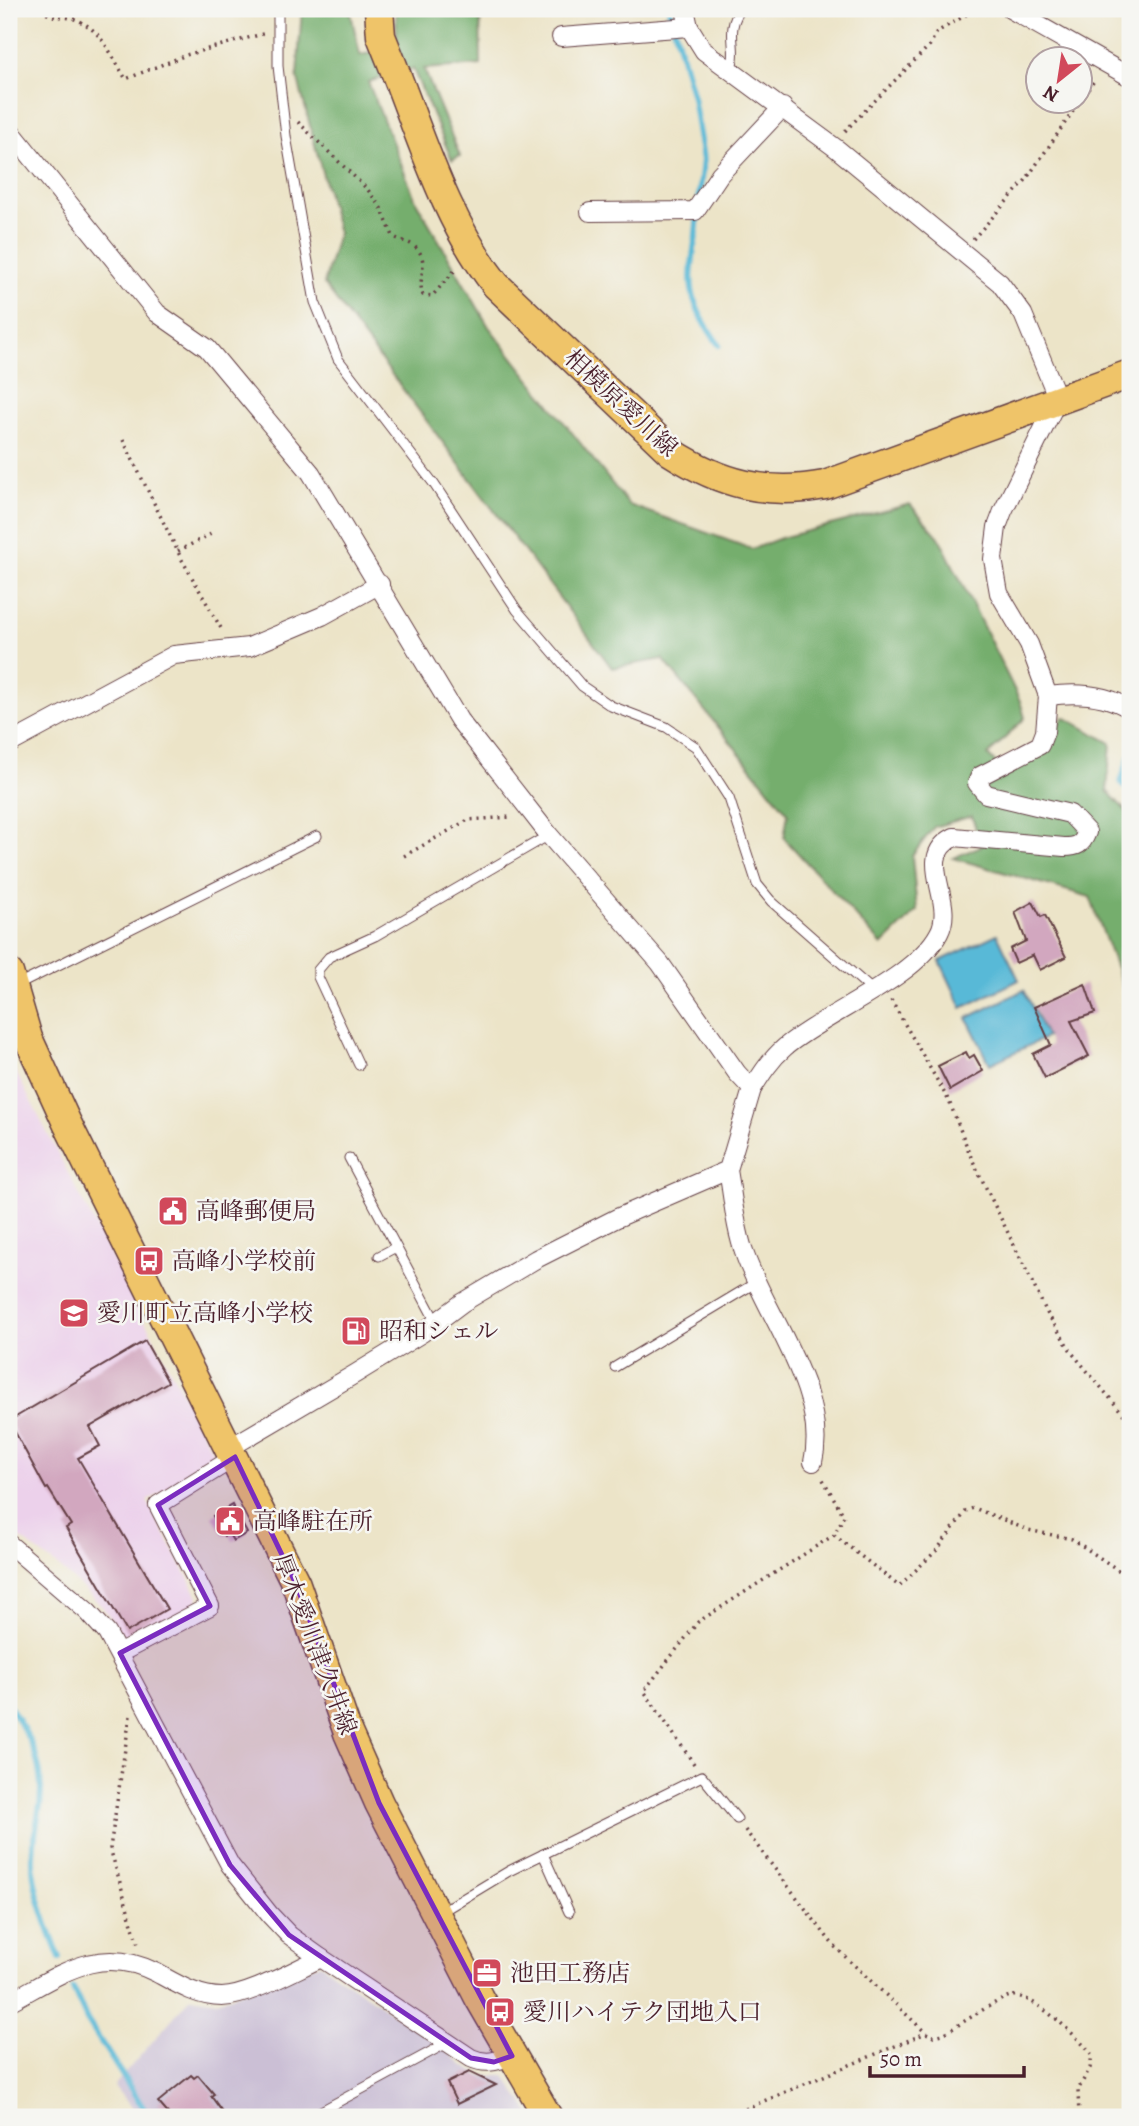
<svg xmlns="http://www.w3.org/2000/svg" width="1139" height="2126" font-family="Alegreya,'Noto Serif JP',serif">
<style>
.built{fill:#ecd1eb}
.industrial{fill:#cbbfd5}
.forest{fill:#75ae6d;stroke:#60664c;stroke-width:2}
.water{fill:#59b9d7;stroke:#526c81;stroke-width:2}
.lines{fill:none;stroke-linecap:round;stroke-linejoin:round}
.stream{stroke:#59b9d7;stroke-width:6}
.building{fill:#d2a7bf}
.service-casing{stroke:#623d43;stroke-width:11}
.minor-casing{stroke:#623d43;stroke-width:20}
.primary-casing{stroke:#623d43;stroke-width:31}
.path{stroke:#623d43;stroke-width:3.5;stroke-dasharray:2 5;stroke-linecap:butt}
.service{stroke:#fff;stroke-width:9}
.minor{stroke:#fff;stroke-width:18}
.primary{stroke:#efc469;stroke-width:28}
.marked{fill:#7b2cbf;fill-opacity:0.2;stroke:#7b2cbf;stroke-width:5;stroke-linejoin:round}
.labels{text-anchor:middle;stroke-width:5;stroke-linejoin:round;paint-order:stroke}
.street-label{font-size:24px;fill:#4a1f2b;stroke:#f6f6f2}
.poi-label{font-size:24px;fill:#4a1f2b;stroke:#f6f6f2;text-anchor:start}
</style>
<rect width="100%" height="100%" fill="#f6f6f2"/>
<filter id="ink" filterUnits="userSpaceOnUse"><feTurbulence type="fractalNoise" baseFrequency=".0143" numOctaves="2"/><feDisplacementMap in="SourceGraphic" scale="14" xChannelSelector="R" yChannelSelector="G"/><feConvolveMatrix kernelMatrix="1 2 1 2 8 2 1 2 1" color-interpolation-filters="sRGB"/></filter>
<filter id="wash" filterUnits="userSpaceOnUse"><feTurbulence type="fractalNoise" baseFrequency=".00686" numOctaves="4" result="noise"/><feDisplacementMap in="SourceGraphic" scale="28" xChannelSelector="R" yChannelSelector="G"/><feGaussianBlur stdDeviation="1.57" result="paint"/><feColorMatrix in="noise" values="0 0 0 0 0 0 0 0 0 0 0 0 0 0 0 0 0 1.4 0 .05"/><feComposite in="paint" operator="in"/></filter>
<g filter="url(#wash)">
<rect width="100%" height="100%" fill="#ece4c8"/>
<path class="built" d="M9 1059 218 1462 147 1501 198 1596 196 1607 132 1641 123 1635 101 1605 60 1568 9 1530Z"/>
<path class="industrial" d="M320 1964 446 2049 461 2064 481 2076H505L532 2117H139L114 2086 191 1997 217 2001Z"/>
<path class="forest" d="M302 9H350L360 55 397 48 396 9H480L481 65 424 69 460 156 452 160 413 69 368 82 416 201 489 327 629 505 752 549 781 538 910 504 939 537 1020 701 1025 718 988 755 1005 773 1047 742 1064 717 1111 743 1107 791 1130 815V1006L1090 897 953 858 981 846 972 816 934 827 912 856 917 911 882 945 784 838 788 813 663 659 612 668 324 284 338 233 297 76Z"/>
<g class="water">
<path d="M997 934 1019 980 962 1008 940 961Z"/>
<path d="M1024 990 1047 1037 990 1064 967 1018Z"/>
</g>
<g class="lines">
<g class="stream">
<path d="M669 9 693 97 703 160 699 198"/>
<path d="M698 212C694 277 677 286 719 345"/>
<path d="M1130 756 1121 782 1130 792"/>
<path d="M9 1706C33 1741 48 1772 38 1817 35 1836 31 1855 34 1876 38 1904 49 1932 60 1958"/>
<path d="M73 1989 87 2020 149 2117"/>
</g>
</g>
<g id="blocks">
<g class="building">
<path d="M1033 902 1041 917 1045 915 1066 957 1040 970 1033 955 1016 963 1010 949 1026 941 1015 912Z"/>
<path d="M1085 984 1095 1013 1071 1021 1089 1056 1045 1078 1033 1054 1051 1045 1034 1007Z"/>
<path d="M966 1052 969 1058 974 1055 983 1071 950 1090 938 1066Z"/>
<path d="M145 1341 168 1382 90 1427 100 1446 78 1458 167 1609 127 1632 66 1528 71 1525 48 1488 46 1489 9 1421Z"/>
<path d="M232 1505 247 1533 233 1541 229 1534 224 1536 213 1516Z"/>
<path d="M469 2072 496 2085 457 2104 447 2083Z"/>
<path d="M191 2075 194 2078 198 2075 214 2094 211 2096 226 2117H171L158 2102Z"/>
</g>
</g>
</g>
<g filter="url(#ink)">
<use href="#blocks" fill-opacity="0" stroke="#623d43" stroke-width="2"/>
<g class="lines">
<g class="service-casing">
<g id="service">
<path d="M278 9V66L286 136 315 302 338 359 434 484 517 610 582 686 611 706 666 727 696 747 729 798 757 884 771 901 872 990"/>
<path d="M729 71C741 50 723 32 741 9"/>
<path d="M16 986 317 836"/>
<path d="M359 1065 318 977V970L329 957 375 936 549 835"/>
<path d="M349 1158 436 1322"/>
<path d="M379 1256 396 1247"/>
<path d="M615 1367 757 1282"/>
<path d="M543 1854 569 1912"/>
<path d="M441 1912 509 1871 702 1776 737 1819"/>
<path d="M310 2117 447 2043"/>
</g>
</g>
<g class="minor-casing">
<g id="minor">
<path d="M685 9 689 27 704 51 837 149 1000 283 1023 314 1058 399 1003 511 997 527 993 559 999 593 1029 644 1048 696C1077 692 1106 694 1130 709"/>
<path d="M1010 9 1130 77"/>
<path d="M561 37 689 27"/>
<path d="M9 129 157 313 207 348 311 473 459 720 549 835 660 963 737 1073 752 1089 728 1170 617 1218 536 1259 462 1303 422 1333 355 1374 231 1447"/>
<path d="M590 212 695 211 720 174 783 107"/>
<path d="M9 744 174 655 249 647 322 616 380 584"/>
<path d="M752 1089C762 1073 771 1059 785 1047 825 1013 915 979 939 933 957 900 913 858 954 837L1064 847C1077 847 1082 845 1087 832L1070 814 986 794 977 783 980 776 1040 745 1045 732 1048 696"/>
<path d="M728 1170C733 1198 735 1228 745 1255 767 1317 829 1394 813 1462"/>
<path d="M9 1544 88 1612 107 1633 230 1865 270 1915 289 1935 321 1958 471 2058C486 2065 497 2061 512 2056"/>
<path d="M120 1653 210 1606 158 1505 235 1457"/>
<path d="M9 2002C60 1975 99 1943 157 1973 177 1984 198 1997 222 1997 250 1996 294 1970 321 1958"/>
</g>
</g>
<g class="primary-casing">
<g id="primary">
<path d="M379 9 381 36 391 61C421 136 445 220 496 285L671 452C721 484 767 496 825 485L1130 374"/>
<path d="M9 973 28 1038 67 1123 296 1584 348 1733 379 1803 479 1998 548 2117"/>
</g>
</g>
<g class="path">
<path d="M9 9H10"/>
<path d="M41 9C53 21 63 14 77 20 102 30 112 57 126 79L186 55 266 33"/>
<path d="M298 122 368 190 381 208 393 236C399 241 408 241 414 246 432 261 416 278 423 295L432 296 456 269"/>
<path d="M845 131 930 45 937 32 976 9"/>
<path d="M973 239 1025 181 1096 78"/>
<path d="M123 440 181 558 222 630"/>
<path d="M178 551 213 533"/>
<path d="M404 856 468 820 511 817"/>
<path d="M891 1000 949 1101 971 1157 1047 1313 1073 1354 1130 1422"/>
<path d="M834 1535 899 1586 936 1551 967 1510 974 1508 1028 1530 1072 1539 1130 1578"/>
<path d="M130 1716 110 1848 139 1948"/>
<path d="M694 1764 644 1691 698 1622 834 1535 844 1516 821 1476"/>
<path d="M745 1830 834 1946 926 2033 934 2036 943 2034C960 2025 994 2001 1010 1996 1031 1991 1080 2039 1092 2055L1090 2068 1078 2090 1079 2117"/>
<path d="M726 2117 926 2033"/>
<path d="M1129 2117 1130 2116"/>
</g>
<use href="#service" class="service"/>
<use href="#minor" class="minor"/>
<use href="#primary" class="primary"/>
</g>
</g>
<path class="marked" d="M235 1457 296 1584 379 1803 512 2056 494 2062 471 2058 289 1935 230 1865 120 1653 210 1606 158 1505Z"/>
<defs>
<g id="civic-square" transform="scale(1.575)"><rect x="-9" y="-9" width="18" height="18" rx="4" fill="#d1495b" stroke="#f6f6f2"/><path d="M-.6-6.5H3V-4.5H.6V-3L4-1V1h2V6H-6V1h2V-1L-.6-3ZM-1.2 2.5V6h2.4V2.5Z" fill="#fff"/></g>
<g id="bus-square" transform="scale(1.575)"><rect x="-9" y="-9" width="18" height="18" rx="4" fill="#d1495b" stroke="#f6f6f2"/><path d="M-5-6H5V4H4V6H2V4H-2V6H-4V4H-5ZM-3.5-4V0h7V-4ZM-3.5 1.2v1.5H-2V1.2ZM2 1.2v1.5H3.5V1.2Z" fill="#fff"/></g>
<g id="school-square" transform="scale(1.575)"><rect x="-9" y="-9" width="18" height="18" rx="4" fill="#d1495b" stroke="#f6f6f2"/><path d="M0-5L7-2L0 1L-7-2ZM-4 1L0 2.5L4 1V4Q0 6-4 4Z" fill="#fff"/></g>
<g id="fuel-square" transform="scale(1.575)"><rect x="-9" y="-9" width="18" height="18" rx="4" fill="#d1495b" stroke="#f6f6f2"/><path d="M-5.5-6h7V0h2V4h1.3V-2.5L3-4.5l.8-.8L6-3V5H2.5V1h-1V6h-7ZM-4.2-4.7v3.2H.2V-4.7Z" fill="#fff"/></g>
<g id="office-square" transform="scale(1.575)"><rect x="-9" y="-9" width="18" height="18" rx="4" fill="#d1495b" stroke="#f6f6f2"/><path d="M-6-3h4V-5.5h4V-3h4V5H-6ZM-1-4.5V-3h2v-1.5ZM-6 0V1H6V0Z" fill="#fff"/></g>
</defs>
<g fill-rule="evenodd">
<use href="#civic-square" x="173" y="1211"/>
<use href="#bus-square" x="149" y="1261"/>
<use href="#school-square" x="74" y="1313"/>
<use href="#fuel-square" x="356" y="1331"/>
<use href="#civic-square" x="230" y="1521"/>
<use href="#office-square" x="487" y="1973"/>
<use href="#bus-square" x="500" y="2012"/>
</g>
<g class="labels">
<g class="street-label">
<text transform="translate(621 403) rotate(43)" y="8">相模原愛川線</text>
<text transform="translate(315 1644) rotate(69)" y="8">厚木愛川津久井線</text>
</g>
<g class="poi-label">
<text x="196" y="1219">高峰郵便局</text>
<text x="172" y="1269">高峰小学校前</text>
<text x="97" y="1321">愛川町立高峰小学校</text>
<text x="379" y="1339">昭和シェル</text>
<text x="253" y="1529">高峰駐在所</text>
<text x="510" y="1981">池田工務店</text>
<text x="523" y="2020">愛川ハイテク団地入口</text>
</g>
</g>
<rect width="1139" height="2126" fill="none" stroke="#f6f6f2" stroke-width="35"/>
<g transform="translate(1059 80) rotate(210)"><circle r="33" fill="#f6f6f2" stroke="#b1a0a2" stroke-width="2"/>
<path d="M0-5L12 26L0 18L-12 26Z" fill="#d1495b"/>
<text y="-10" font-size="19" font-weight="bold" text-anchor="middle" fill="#4a1f2b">N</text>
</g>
<path d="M870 2066v10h154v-10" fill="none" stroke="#4a1f2b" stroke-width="3.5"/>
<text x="880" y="2066" font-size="21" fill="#4a1f2b" stroke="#f6f6f2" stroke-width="5" paint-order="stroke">50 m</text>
</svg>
